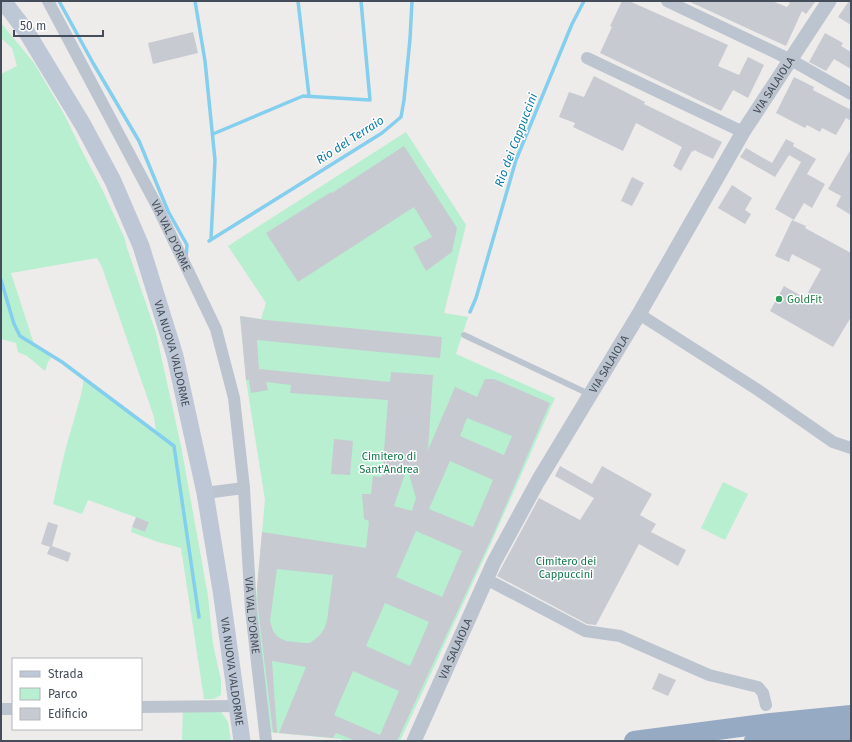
<svg xmlns="http://www.w3.org/2000/svg" width="852" height="742" font-family="'Fira Sans',sans-serif">
<style>
.green{fill:#b7efd0}
.lines{fill:none;stroke-linecap:round;stroke-linejoin:round}
.stream{stroke:#83cfed;stroke-width:3.5}
.building{fill:#c8cad1;fill-rule:evenodd}
.service{stroke:#bcc5cf;stroke-width:6}
.minor{stroke:#bcc5cf;stroke-width:12}
.tertiary{stroke:#bcc5cf;stroke-width:15}
.secondary{stroke:#bdc7d5;stroke-width:17}
.trunk{stroke:#96aac4;stroke-width:20}
.leisure-dot{fill:#2e9e5b;stroke:#fff;stroke-width:1.5}
.labels{text-anchor:middle;stroke-width:3;stroke-linejoin:round;paint-order:stroke}
.street-label{font-size:11px;fill:#444d59;stroke:#fff}
.leisure-label{font-size:11px;fill:#27864d;stroke:#fff;text-anchor:start}
.park-label{font-size:11px;fill:#147a4e;stroke:#fff}
.water-label{font-size:12px;font-style:italic;fill:#097ba6;stroke:#fff}
</style>
<rect width="100%" height="100%" fill="#eeebeb"/>
<g class="green">
<path d="M1 23 34 63 64 114 84 155 102 189 125 239 127 248 156 333 181 446 208 596 213 644 221 680V695L214 699H204L181 548 158 542 131 532 132 527 145 532 149 522 88 500 82 514 53 504 65 451 81 395 84 379 156 433 154 417 102 267 97 258 11 273 34 344 52 356 48 362 45 371 27 356 18 352 16 343 1 339V74L17 66 12 48 1 38Z"/>
<path d="M406 132 466 225 444 313 468 317 456 354 555 398 492 541 400 741H346L341 739 267 732 255 609 265 500 246 380 240 316 261 319 266 303 228 246Z"/>
<path d="M723 482 748 494 725 540 701 528Z"/>
<path d="M183 707 219 709 228 722 231 741H182Z"/>
</g>
<g class="lines">
<g class="stream">
<path d="M59 1 93 63 139 141 168 211 187 245 186 258"/>
<path d="M195 1 205 61 215 160 211 239"/>
<path d="M298 1 309 96"/>
<path d="M213 134 303 96 370 100 361 1"/>
<path d="M209 241 382 133 401 117 404 100 410 39 412 1"/>
<path d="M1 280 14 324 20 336 62 362 174 446 199 617"/>
<path d="M470 312 476 298 516 160 572 24 584 1"/>
</g>
</g>
<g class="building">
<path d="M622 1H629L728 45 718 66 739 75 748 57 764 65 748 98 733 90 721 111 600 53 612 27 610 26Z"/>
<path d="M688 1H772L787 7 790 3 787 1H816L806 14 802 11 786 46Z"/>
<path d="M849 1H851V25L838 17Z"/>
<path d="M193 32 198 53 153 64 148 43Z"/>
<path d="M825 33 843 43 841 46 851 52V69L834 59 826 71 809 62Z"/>
<path d="M594 76 645 102 644 104 722 142 713 159 694 150 693 152 692 151 681 171 673 166 682 147 636 123 623 151 573 127 575 123 559 117 569 92 584 97Z"/>
<path d="M794 77 814 87 813 90 851 110V121L846 118 836 135 822 128 820 132 807 125 805 128 776 113Z"/>
<path d="M786 139 794 143 793 146 816 159 807 174 825 184 812 208 804 203 794 220 775 209 801 162 789 155 775 177 740 157 746 148 772 163Z"/>
<path d="M404 146 457 228 452 252 426 271 413 247 432 237 414 207 298 282 266 233 331 192 332 193Z"/>
<path d="M851 149V215L836 206 841 196 828 189Z"/>
<path d="M632 177 644 183 632 206 621 201Z"/>
<path d="M732 185 752 198 745 210 751 214 745 224 718 208Z"/>
<path d="M792 220 806 226 805 228 851 253V317L833 347 770 311 784 286 805 298 821 269 792 254 789 262 775 256Z"/>
<path d="M240 316 266 320 442 337 440 358 257 340 259 369 390 382 391 372 433 375 428 450 455 387 477 397 485 379H494L550 403 493 535 397 741H356L336 733 333 738 279 733 306 667 272 661 277 733 273 732 258 609 257 588 262 532 366 548 369 521 364 519 362 494H371L373 476 382 477 388 400 290 393 291 385 266 382 268 390 251 393 249 380H246ZM467 418 512 436 504 455 460 436ZM450 461 493 480 473 527 429 509ZM407 468 416 498 412 511 394 506ZM416 531 462 551 442 597 396 577ZM277 569 333 575 327 621 324 629 319 636 310 643H304L286 641 278 637 273 631 270 621ZM385 603 429 622 410 666 366 646ZM353 671 399 691 380 735 334 715Z"/>
<path d="M334 439 353 441 350 475 331 474Z"/>
<path d="M560 466 592 484 602 466 652 494 640 515 656 524 651 532 686 550 678 566 639 544 596 625 587 624 497 576 539 498 580 520 594 498 555 476Z"/>
<path d="M136 517 149 522 145 532 132 527Z"/>
<path d="M48 522 58 525 52 546 71 553 68 562 47 554 50 547 41 544Z"/>
<path d="M659 673 676 680 668 696 652 689Z"/>
</g>
<g class="lines">
<path class="service" d="M464 335 589 394"/>
<g class="minor">
<path id="s1" d="M48 1 157 206 216 329 234 398 244 488 251 610 266 741"/>
<path d="M667 1 791 60 851 94"/>
<path d="M587 58 743 132"/>
<path d="M639 314 758 390 833 442 851 448"/>
<path d="M205 493 244 488"/>
<path d="M486 579 585 631 620 636 709 675 758 687 763 693 766 705"/>
<path d="M141 707 237 706"/>
<path d="M1 709H13"/>
</g>
<path class="tertiary" id="s2" d="M414 741 494 562 538 481 639 314 743 132 829 1"/>
<path class="secondary" id="s3" d="M3 1 26 31 83 125 113 181 141 246 175 356 205 493 221 590 242 741"/>
<g class="trunk">
<path d="M634 741 771 723 851 715"/>
<path d="M754 741 851 730"/>
</g>
</g>
<circle class="leisure-dot" cx="779" cy="299" r="4"/>
<g class="labels">
<g class="street-label">
<text dy="4" stroke="none"><textPath href="#s2" startOffset="749">VIA SALAIOLA</textPath></text>
<text dy="4" stroke="none"><textPath href="#s1" startOffset="265">VIA VAL D'ORME</textPath></text>
<text dy="4" stroke="none"><textPath href="#s3" startOffset="394">VIA NUOVA VALDORME</textPath></text>
<text dy="4" stroke="none"><textPath href="#s2" startOffset="425">VIA SALAIOLA</textPath></text>
<text dy="4" stroke="none"><textPath href="#s1" startOffset="658">VIA VAL D'ORME</textPath></text>
<text dy="4" stroke="none"><textPath href="#s2" startOffset="101">VIA SALAIOLA</textPath></text>
<text dy="4" stroke="none"><textPath href="#s3" startOffset="718">VIA NUOVA VALDORME</textPath></text>
</g>
<g class="leisure-label">
<text x="787" y="303">GoldFit</text>
</g>
<g class="park-label">
<text x="389" y="460">Cimitero di<tspan x="389" dy="13">Sant'Andrea</tspan></text>
<text x="566" y="565">Cimitero dei<tspan x="566" dy="13">Cappuccini</tspan></text>
</g>
<g class="water-label">
<text transform="translate(350 140) rotate(-33)" y="4">Rio del Terraio</text>
<text transform="translate(516 140) rotate(-69)" y="4">Rio dei Cappuccini</text>
</g>
</g>
<rect width="852" height="742" fill="none" stroke="#444d59" stroke-width="4"/>
<rect x="12" y="658" width="130" height="72" fill="#ffffff" stroke="#b4b8bd"/>
<rect x="20" y="671" width="20" height="6" fill="#bdc7d5" stroke="#b4b8bd"/>
<text x="48" y="678" font-size="12" fill="#444d59">Strada</text>
<rect x="20" y="688" width="20" height="12" fill="#b7efd0" stroke="#b4b8bd"/>
<text x="48" y="698" font-size="12" fill="#444d59">Parco</text>
<rect x="20" y="708" width="20" height="12" fill="#c8cad1" stroke="#b4b8bd"/>
<text x="48" y="718" font-size="12" fill="#444d59">Edificio</text>
<path d="M14 30v6h89v-6" fill="none" stroke="#444d59" stroke-width="2"/>
<text x="20" y="30" font-size="12" fill="#444d59" stroke="#ffffff" stroke-width="3" paint-order="stroke">50 m</text>
</svg>
